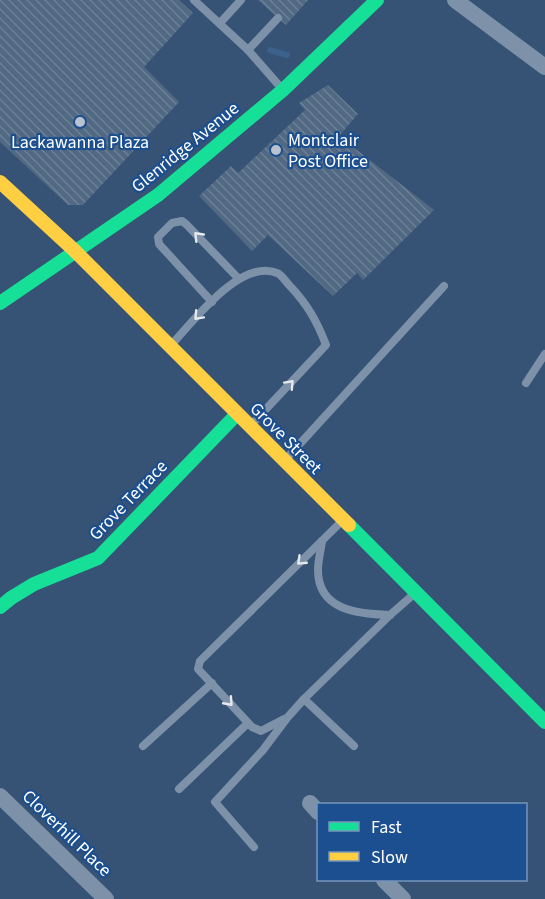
<svg xmlns="http://www.w3.org/2000/svg" width="545" height="899" font-family="'Source Sans 3',sans-serif">
<style>
.lines{fill:none;stroke-linecap:round;stroke-linejoin:round}
.stream{stroke:#3b618d;stroke-width:6}
.building{fill:url(#building-back-hatch)}
.lane{stroke:#7d92a8;stroke-width:8}
.street{stroke:#7d92a8;stroke-width:16}
.fast{stroke:#16e098;stroke-width:14}
.slow{stroke:#ffcf43;stroke-width:14}
.oneway{stroke:#e5e9ee}
.poi-dot{fill:#b9c2ce;stroke:#1b4f8f;stroke-width:2}
.labels{text-anchor:middle;stroke-width:4.5;stroke-linejoin:round;paint-order:stroke}
.poi-label{font-size:18px;fill:#fff;stroke:#1b4f8f;text-anchor:start}
.street-label{font-size:18px;fill:#fff;stroke:#1b4f8f}
</style>
<defs>
<pattern id="building-back-hatch" width="6" height="6" patternUnits="userSpaceOnUse" patternTransform="scale(1.5)"><rect width="6" height="6" fill="#526984"/><path d="M-1 5l2 2M0 0l6 6M5-1l2 2" fill="none" stroke="#6c8096"/></pattern>
</defs>
<rect width="100%" height="100%" fill="#365274"/>
<g class="lines">
<path class="stream" d="M270 50 287 55"/>
</g>
<g class="building">
<path d="M0 0H179L193 13 144 67 179 102 83 205H68L0 142Z"/>
<path d="M258 0H308L286 25Z"/>
<path d="M328 85 358 114 339 136 434 210 363 280 357 273 333 296 268 235 252 251 199 196 231 166 238 173 305 110 299 103Z"/>
</g>
<g class="lines">
<g class="lane">
<path d="M194 0 248 50 283 90"/>
<path d="M220 23 241 0"/>
<path d="M248 50 278 18"/>
<path d="M212 302 159 244 158 237 172 223 182 221 186 224 238 278"/>
<path d="M171 345C193 322 240 258 277 273 282 275 286 282 290 286 307 304 317 321 326 345L252 424"/>
<path d="M526 383 545 354"/>
<path d="M286 459 444 286"/>
<path d="M322 541C321 550 318 560 318 570 318 611 359 614 390 615"/>
<path d="M304 699 354 746"/>
<path d="M284 719 261 731 252 727 198 669 200 661 343 520"/>
<path d="M143 746 212 683"/>
<path d="M179 789 248 723"/>
<path d="M254 847 215 802 263 750 287 718 304 699 390 615 414 594"/>
</g>
<g class="street">
<path d="M455 0 545 67"/>
<path d="M0 796 106 899"/>
<path d="M310 803 318 812"/>
<path d="M384 880 403 899"/>
</g>
<g class="fast">
<path d="M0 303 158 195 283 90 377 0"/>
<path d="M349 525 545 722"/>
<path d="M0 607 11 598 34 584 98 558 237 414"/>
</g>
<path class="slow" d="M0 182 75 251 349 525"/>
</g>
<defs><path id="oneway-chevron" d="M-2-3.5L2.5 0L-2 3.5" fill="none" stroke-width="1.6" stroke-linecap="round" stroke-linejoin="round" transform="scale(1.5)"/></defs>
<g class="oneway">
<use href="#oneway-chevron" transform="translate(198 236) rotate(-134)"/>
<use href="#oneway-chevron" transform="translate(198 316) rotate(133)"/>
<use href="#oneway-chevron" transform="translate(290 384) rotate(-47)"/>
<use href="#oneway-chevron" transform="translate(301 561) rotate(136)"/>
<use href="#oneway-chevron" transform="translate(229 702) rotate(48)"/>
</g>
<g class="poi-dot">
<circle cx="80" cy="122" r="6"/>
<circle cx="276" cy="150" r="6"/>
</g>
<g class="labels">
<g class="poi-label">
<text x="288" y="146">Montclair<tspan x="288" dy="21">Post Office</tspan></text>
<text x="80" y="148" text-anchor="middle">Lackawanna Plaza</text>
</g>
<g class="street-label">
<text transform="translate(185 147) rotate(-39)" y="6">Glenridge Avenue</text>
<text transform="translate(286 438) rotate(45)" y="6">Grove Street</text>
<text transform="translate(128 500) rotate(-46)" y="6">Grove Terrace</text>
<text transform="translate(67 833) rotate(44)" y="6">Cloverhill Place</text>
</g>
</g>
<rect x="317" y="803" width="210" height="78" fill="#1b4f8f" stroke="#7695bc" stroke-width="1.5"/>
<rect x="329" y="822" width="30" height="9" fill="#16e098" stroke="#7695bc" stroke-width="1.5"/>
<text x="371" y="833" font-size="18" fill="#ffffff">Fast</text>
<rect x="329" y="852" width="30" height="9" fill="#ffcf43" stroke="#7695bc" stroke-width="1.5"/>
<text x="371" y="863" font-size="18" fill="#ffffff">Slow</text>
</svg>
